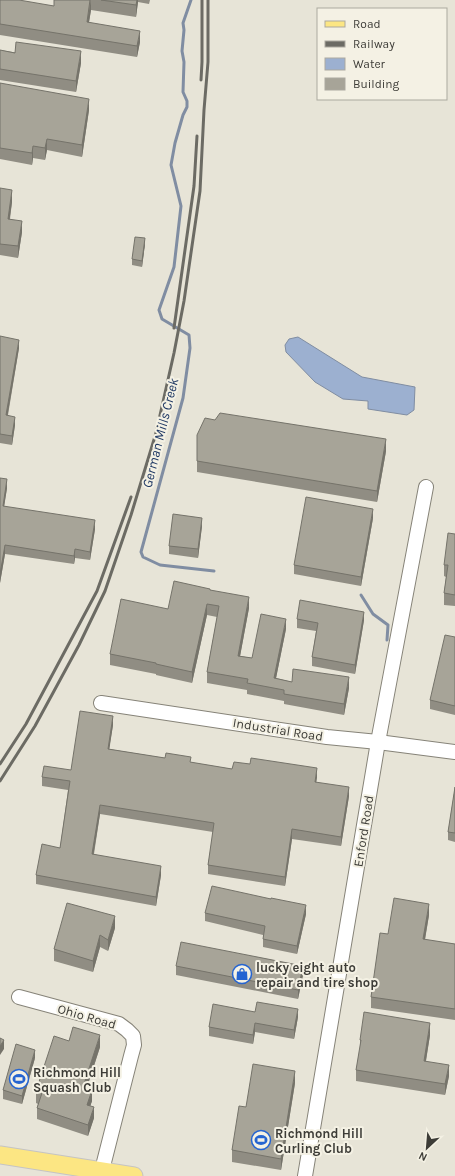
<svg xmlns="http://www.w3.org/2000/svg" width="455" height="1176" font-family="Karla,sans-serif">
<style>
.water{fill:#9cb0d0;stroke:#808da2}
.lines{fill:none;stroke-linecap:round;stroke-linejoin:round}
.stream{stroke:#808da2;stroke-width:3}
.minor-casing{stroke:#868378;stroke-width:16}
.major-casing{stroke:#c5c4c3;stroke-width:19}
.minor{stroke:#fff;stroke-width:14}
.major{stroke:#fce683;stroke-width:17}
.rail{stroke:#6c6b64;stroke-width:3}
.wall{fill:#908d83}
.shaded-wall{fill:#75736a}
.building{fill:#a7a498;stroke:#75736a}
.labels{text-anchor:middle;stroke-width:4;stroke-linejoin:round;paint-order:stroke}
.street-label{font-size:13px;fill:#3d3c37;stroke:#f4f1e4}
.poi-label{font-size:13px;font-weight:bold;fill:#3d3c37;stroke:#f4f1e4;text-anchor:start}
.water-label{font-size:14px;font-style:italic;fill:#213a65;stroke:#f4f1e4}
</style>
<rect width="100%" height="100%" fill="#e7e4d7"/>
<path class="water" d="M298 337 362 377 415 387 414 410 407 415 368 409V401L343 399 315 382 286 352 285 345 289 339Z"/>
<g class="lines">
<g class="stream">
<path d="M191 0 183 23 184 30 182 51 184 62 183 92 187 101V107L183 115 175 143 171 165 181 206 174 267 159 310 162 319 189 335 190 348 183 398 141 552 143 557 160 565 214 571"/>
<path d="M361 595 373 614 388 625 387 640"/>
</g>
<g class="minor-casing">
<g id="minor">
<path d="M101 703 327 737 378 742 455 752"/>
<path d="M19 997 119 1024 127 1030 133 1036 134 1045 131 1056 102 1170"/>
<path d="M305 1176 378 742 426 487"/>
</g>
</g>
<g class="major-casing">
<path id="major" d="M0 1155 134 1176"/>
</g>
<use href="#minor" class="minor"/>
<use href="#major" class="major"/>
<g class="rail">
<path d="M201 80 202 62V0"/>
<path d="M174 328 194 186 197 136"/>
<path d="M0 764 26 724 97 591 131 497"/>
<path d="M0 781 35 726 79 645 105 591 131 515 156 433 174 353 184 301 200 191 204 110 208 62V0"/>
</g>
</g>
<g class="wall">
<path d="M0 0 54 6V0H150L149 4 138 2 136 17 91 10 89 22 140 42 137 57 0 35Z"/>
<path d="M0 50 81 63 76 92 0 80Z"/>
<path d="M0 83 89 110 82 157 47 150 45 160 33 158 32 165 0 159Z"/>
<path d="M0 188 12 202 10 219 22 232 18 258 0 255Z"/>
<path d="M145 244 142 267 132 265V259Z"/>
<path d="M0 336 19 348 8 415 15 425 12 445 0 443Z"/>
<path d="M197 435 386 451 377 502 197 472Z"/>
<path d="M0 478 7 488 4 506 95 529 90 560 75 558 74 564 5 554 0 583Z"/>
<path d="M373 518 361 586 294 574V565Z"/>
<path d="M202 526 198 558 169 554V546Z"/>
<path d="M455 534V606L444 605V593L446 577 444 576V565Z"/>
<path d="M210 590 249 608 240 656 252 658 286 629 276 678 292 682 349 688 344 715 284 704V701L247 694V690L207 683V672L217 617 207 615 192 683 156 675V674L110 665V654L168 609Z"/>
<path d="M297 619 364 620 355 674 312 666V657L316 631 297 628Z"/>
<path d="M455 637V715L430 709V700Z"/>
<path d="M113 725 109 749 232 769 317 777 316 782 349 796 341 846 292 839 285 886 208 874V865L213 832 100 814 94 854 161 875 156 906 36 884V875L60 848 68 790 42 786V777L71 770Z"/>
<path d="M455 787V842L448 840V832Z"/>
<path d="M205 913 306 914 297 954 263 947V935L205 921Z"/>
<path d="M429 915 425 940 455 944V1020L371 1008V997L388 934Z"/>
<path d="M115 928 108 951 100 947 93 972 54 961V949Z"/>
<path d="M176 966 303 975 298 999 176 975Z"/>
<path d="M255 1012 298 1017 294 1039 255 1032 253 1044 209 1036V1027Z"/>
<path d="M430 1035 426 1061 449 1076 445 1095 356 1081V1070L360 1050V1040Z"/>
<path d="M69 1041 100 1047 87 1088 92 1101 90 1106 94 1118 88 1136 37 1119V1108L38 1104 36 1103V1091Z"/>
<path d="M35 1058 22 1104 3 1099V1090Z"/>
<path d="M295 1083 281 1170 232 1162V1150L246 1107Z"/>
</g>
<g class="shaded-wall">
<path d="M91 0V10L87 34V22Z"/>
<path d="M137 0H138V2L136 17V5Z"/>
<path d="M140 31V42L137 57V46Z"/>
<path d="M81 51V63L76 92V81Z"/>
<path d="M89 99V110L82 157V145Z"/>
<path d="M47 139V150L45 160V148Z"/>
<path d="M33 146V158L32 165V153Z"/>
<path d="M12 190V202L8 230V219Z"/>
<path d="M22 221V232L18 258V246Z"/>
<path d="M145 238V244L142 267V261Z"/>
<path d="M19 340V348L6 424V415Z"/>
<path d="M15 417V425L12 445V436Z"/>
<path d="M386 439V451L377 502V491Z"/>
<path d="M7 479V488L3 514V506Z"/>
<path d="M373 509V518L361 586V577Z"/>
<path d="M202 518V526L198 558V549Z"/>
<path d="M95 520V529L90 560V552Z"/>
<path d="M5 545V554L0 583V574Z"/>
<path d="M75 549V558L74 564V556Z"/>
<path d="M249 597V608L238 667V656Z"/>
<path d="M207 604V615L192 683V672Z"/>
<path d="M364 612V620L355 674V665Z"/>
<path d="M286 619V629L274 688V678Z"/>
<path d="M349 677V688L344 715V704Z"/>
<path d="M113 716V725L108 758V749Z"/>
<path d="M317 768V777L315 791V782Z"/>
<path d="M349 787V796L341 846V837Z"/>
<path d="M100 805V814L92 863V854Z"/>
<path d="M292 829V839L285 886V877Z"/>
<path d="M161 866V875L156 906V897Z"/>
<path d="M429 904V915L423 950V939Z"/>
<path d="M306 905V914L297 954V946Z"/>
<path d="M115 916V928L108 951V940Z"/>
<path d="M100 935V947L93 972V961Z"/>
<path d="M303 966V975L298 999V990Z"/>
<path d="M298 1009V1017L294 1039V1030Z"/>
<path d="M255 1023V1032L253 1044V1035Z"/>
<path d="M430 1023V1035L424 1072V1061Z"/>
<path d="M100 1035V1047L83 1099V1087Z"/>
<path d="M4 1040V1049L0 1055V1046Z"/>
<path d="M35 1050V1058L22 1104V1096Z"/>
<path d="M449 1065V1076L445 1095V1084Z"/>
<path d="M295 1071V1083L281 1170V1159Z"/>
<path d="M92 1090V1101L87 1116V1105Z"/>
<path d="M94 1107V1118L88 1136V1125Z"/>
</g>
<g class="building">
<path d="M0 0H19L54 6V0H90L87 22 140 31 137 46 0 24Z"/>
<path d="M101 0H137L136 5Z"/>
<path d="M16 42 81 51 76 81 0 69V50L15 53Z"/>
<path d="M0 83 89 99 82 145 47 139 45 148 33 146 32 153 0 148Z"/>
<path d="M0 188 12 190 8 219 22 221 18 246 0 244Z"/>
<path d="M135 237 145 238 142 261 132 259Z"/>
<path d="M0 336 19 340 6 415 15 417 12 436 0 434Z"/>
<path d="M220 413 386 439 377 491 197 461V435L205 418 215 420Z"/>
<path d="M0 478 7 479 3 506 95 520 90 552 75 549 74 556 5 545 0 574Z"/>
<path d="M306 497 373 509 361 577 294 565Z"/>
<path d="M173 514 202 518 198 549 169 546Z"/>
<path d="M448 533 455 534V595L444 593 448 565H444Z"/>
<path d="M174 581 210 589V590L249 597 238 656 252 658 261 614 286 619 274 678 292 682 293 669 349 677 344 704 284 694V690L247 683 248 679 207 672 219 606 207 604 192 672 156 664V663L110 654 121 599 168 609Z"/>
<path d="M300 600 364 612 355 665 312 657 318 623 297 619Z"/>
<path d="M445 635 455 637V706L430 700Z"/>
<path d="M80 711 113 716 108 749 165 758 166 753 191 757 190 762 232 769 234 762 250 764 251 758 317 768 315 782 349 787 341 837 292 829 285 877 208 865 214 823 100 805 92 854 161 866 156 897 36 875 42 844 60 848 70 781 42 777 44 766 71 770Z"/>
<path d="M455 787V833L448 832Z"/>
<path d="M212 886 271 899V898L306 905 297 946 263 939 265 926 205 913Z"/>
<path d="M394 898 429 904 423 939 455 944V1009L371 997 380 933 388 934Z"/>
<path d="M67 903 115 916 108 940 100 935 93 961 54 949Z"/>
<path d="M181 942 303 966 298 990 176 966Z"/>
<path d="M257 1002 298 1009 294 1030 255 1023 253 1035 209 1027 213 1004 255 1012Z"/>
<path d="M364 1012 430 1023 424 1061 449 1065 445 1084 356 1070 361 1040H360Z"/>
<path d="M73 1027 100 1035 83 1087 92 1090 87 1105 94 1107 88 1125 37 1108 42 1093 36 1091 54 1036 69 1041Z"/>
<path d="M0 1038 4 1040 0 1046Z"/>
<path d="M16 1044 35 1050 22 1096 3 1090Z"/>
<path d="M253 1064 295 1071 281 1159 232 1150 239 1106 246 1107Z"/>
</g>
<defs>
<g id="shop-ring" transform="scale(1)"><circle r="9.5" fill="#f4f1e4" stroke="#2564d1" stroke-width="1.5"/><path d="M-5-2.5h2.3a2.7 3.5 0 0 1 5.4 0H5L5.5 6h-11ZM-1.5-2.5h3a1.5 2.3 0 0 0-3 0Z" fill="#2564d1"/></g>
<g id="stadium-ring" transform="scale(1)"><circle r="9.5" fill="#f4f1e4" stroke="#2564d1" stroke-width="1.5"/><path d="M0-5a6.5 5 0 1 0 0 10a6.5 5 0 1 0 0-10ZM-3.5-1.8h7v3.6h-7Z" fill="#2564d1"/></g>
</defs>
<g fill-rule="evenodd">
<use href="#shop-ring" x="242" y="974"/>
<use href="#stadium-ring" x="19" y="1079"/>
<use href="#stadium-ring" x="261" y="1140"/>
</g>
<g class="labels">
<g class="street-label">
<text transform="translate(278 729) rotate(9)" y="5">Industrial Road</text>
<text transform="translate(363 831) rotate(-81)" y="5">Enford Road</text>
<text transform="translate(87 1016) rotate(16)" y="5">Ohio Road</text>
</g>
<g class="poi-label">
<text x="256" y="972">lucky eight auto<tspan x="256" dy="15">repair and tire shop</tspan></text>
<text x="33" y="1077">Richmond Hill<tspan x="33" dy="15">Squash Club</tspan></text>
<text x="275" y="1138">Richmond Hill<tspan x="275" dy="15">Curling Club</tspan></text>
</g>
<g class="water-label">
<text transform="translate(160 433) rotate(-76)" y="5">German Mills Creek</text>
</g>
</g>
<rect x="317" y="8" width="130" height="92" fill="#f4f1e4" stroke="#aba99f"/>
<rect x="325" y="21" width="20" height="6" fill="#fce683" stroke="#aba99f"/>
<text x="353" y="28" font-size="12" fill="#3d3c37">Road</text>
<rect x="325" y="41" width="20" height="6" fill="#6c6b64" stroke="#aba99f"/>
<text x="353" y="48" font-size="12" fill="#3d3c37">Railway</text>
<rect x="325" y="58" width="20" height="12" fill="#9cb0d0" stroke="#aba99f"/>
<text x="353" y="68" font-size="12" fill="#3d3c37">Water</text>
<rect x="325" y="78" width="20" height="12" fill="#a7a498" stroke="#aba99f"/>
<text x="353" y="88" font-size="12" fill="#3d3c37">Building</text>
<g transform="translate(427 1148) rotate(206)" stroke="#f4f1e4" stroke-width="3" paint-order="stroke">
<path d="M0-3L7 15L0 10L-7 15Z" fill="#3d3c37"/>
<text y="-6" font-size="11" font-weight="bold" text-anchor="middle" fill="#3d3c37">N</text>
</g>
</svg>
